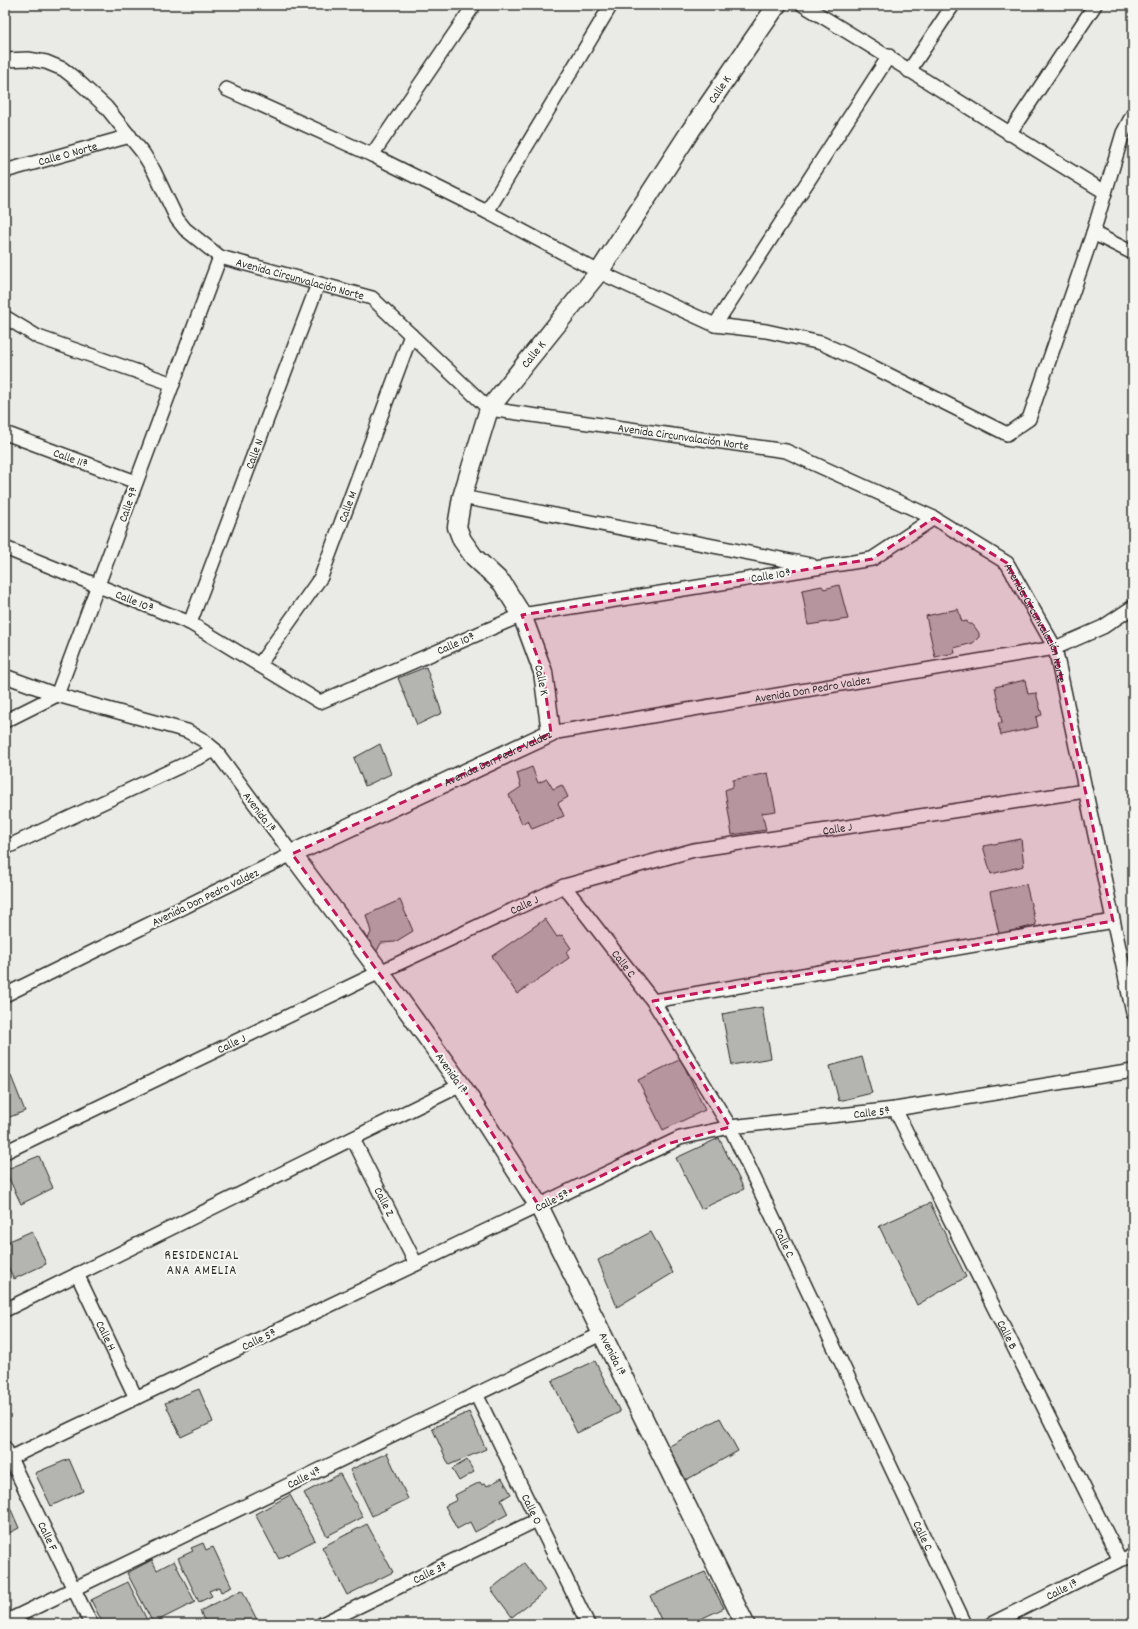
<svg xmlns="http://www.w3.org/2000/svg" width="1138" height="1629" font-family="Dekko,sans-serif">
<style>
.building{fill:#b4b4b1;stroke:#2b2b2b}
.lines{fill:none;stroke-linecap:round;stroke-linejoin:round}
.street-casing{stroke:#2b2b2b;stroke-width:16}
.secondary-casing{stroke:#2b2b2b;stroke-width:21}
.street{stroke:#f6f6f2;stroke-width:13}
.secondary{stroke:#f6f6f2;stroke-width:18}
.marked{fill:#c2185b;fill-opacity:0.2;stroke:#c2185b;stroke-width:3;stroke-dasharray:8 5;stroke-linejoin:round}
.labels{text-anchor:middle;stroke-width:4;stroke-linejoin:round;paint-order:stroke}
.street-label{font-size:12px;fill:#2b2b2b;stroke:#f6f6f2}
.neighbourhood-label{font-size:13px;letter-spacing:1px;fill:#2b2b2b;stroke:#f6f6f2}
</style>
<rect width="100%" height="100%" fill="#eaeae6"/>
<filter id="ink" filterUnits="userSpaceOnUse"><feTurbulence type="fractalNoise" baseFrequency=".025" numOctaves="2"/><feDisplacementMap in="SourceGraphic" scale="8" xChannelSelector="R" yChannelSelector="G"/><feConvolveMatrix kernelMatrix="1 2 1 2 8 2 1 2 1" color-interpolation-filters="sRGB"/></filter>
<g filter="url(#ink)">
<g class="building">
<path d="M839 585 848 619 808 625 802 590 822 586 824 589Z"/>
<path d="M958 609 962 622 967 621 968 624H972L974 626 979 633V637L973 643 954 648 955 653 935 657 926 616Z"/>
<path d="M426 667 442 713 417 725 398 678Z"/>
<path d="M1025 680 1028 694 1036 693 1042 715 1036 717 1038 727 1001 735 998 723H1002L995 687Z"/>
<path d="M380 744 391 774 365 786 354 758Z"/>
<path d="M532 767 538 783 547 779 553 789 562 785 568 797 558 803 564 816 532 829 528 820 522 824 509 795 521 787 517 773Z"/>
<path d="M768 773 776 811 762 813 766 830 732 835 725 790 733 787V780Z"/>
<path d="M1021 839 1024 866 991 874 983 846Z"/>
<path d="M1026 884 1036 925 999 934 990 892Z"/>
<path d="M400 900 413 931 395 942 381 943 376 953 365 946 371 932 366 915Z"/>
<path d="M545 919 557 937 562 935 571 948 566 952 569 958 517 994 492 956Z"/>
<path d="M762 1007 771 1058 732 1065 722 1014Z"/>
<path d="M862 1057 872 1093 839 1101 830 1066Z"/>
<path d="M681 1059 705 1110 663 1130 638 1080Z"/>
<path d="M11 1076 25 1111 5 1119V1078Z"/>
<path d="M719 1138 744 1189 701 1209 676 1158Z"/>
<path d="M39 1156 53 1188 21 1204 5 1170Z"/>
<path d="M5 1203 9 1213 5 1215Z"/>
<path d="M930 1203 966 1277 917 1305 879 1226Z"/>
<path d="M32 1231 46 1264 14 1279 5 1261V1243Z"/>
<path d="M651 1232 673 1273 617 1307 598 1260Z"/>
<path d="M595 1361 620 1412 577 1433 552 1381Z"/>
<path d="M199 1389 213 1422 181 1437 165 1403Z"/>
<path d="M469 1412 486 1449 449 1465 432 1428Z"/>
<path d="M720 1418 738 1451 686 1480 668 1447Z"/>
<path d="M387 1453 408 1499 372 1516 350 1470Z"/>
<path d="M69 1459 83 1491 51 1506 35 1473Z"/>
<path d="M467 1460 474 1472 459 1481 452 1469Z"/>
<path d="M340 1474 363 1517 327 1536 304 1493Z"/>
<path d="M502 1478 511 1494 501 1500 508 1514 475 1532 470 1522 457 1529 445 1506 457 1500 455 1495 480 1482 482 1485 485 1483 487 1486Z"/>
<path d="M290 1495 315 1540 279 1559 255 1514Z"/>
<path d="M5 1496 19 1528 5 1535Z"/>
<path d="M367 1524 393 1572 347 1595 322 1547Z"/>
<path d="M203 1543 206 1550 213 1547 232 1587 221 1592 219 1587 209 1591 212 1596 199 1602 178 1558 193 1551 191 1548Z"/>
<path d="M152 1560 157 1570 174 1561 195 1602 153 1623 127 1573Z"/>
<path d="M524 1563 545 1591 512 1617 491 1589Z"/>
<path d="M705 1572 724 1608 690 1624H663L650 1596Z"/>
<path d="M128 1582 149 1624H103L91 1600Z"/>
<path d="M242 1590 259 1624H206L200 1611Z"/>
<path d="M726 1617 730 1624H706Z"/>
<path d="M805 1619 808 1624H797Z"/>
</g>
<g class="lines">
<g class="street-casing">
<g id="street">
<path d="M611 5 487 212 599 272 715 325 766 331 821 343 863 362 1007 434 1029 419 1093 233 1123 133 1133 114"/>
<path d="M803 5C905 66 1004 131 1105 192"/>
<path id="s1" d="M5 60 28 59 46 62 63 69 77 80 106 107 143 153 154 171 177 219 185 229 220 257 372 298 489 409 786 451 934 518 1007 563 1055 648 1133 1013"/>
<path d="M909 71 953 5"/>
<path d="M226 89 372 155 487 212"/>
<path d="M1009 134 1095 5"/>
<path d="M372 155 474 5"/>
<path id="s2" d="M5 171 130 136"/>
<path d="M1093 233 1133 253"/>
<path d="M5 317 38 337 173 384"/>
<path d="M715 325 889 56"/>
<path d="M5 433 136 482"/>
<path d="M462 497 811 565"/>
<path d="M5 548 190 623 320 702 522 615 872 559 934 518"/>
<path id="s3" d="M190 623 318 284"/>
<path id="s4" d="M259 665 321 577 411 335"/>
<path d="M5 676 57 695 187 731 203 740 215 750 292 854 5 995"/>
<path d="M5 721 57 695 220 257"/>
<path id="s5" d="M551 733 1055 648 1103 627 1133 607"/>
<path d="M5 848 215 750"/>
<path id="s6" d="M564 886 653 1001 730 1127 965 1624"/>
<path d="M653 1001 1113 921"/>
<path id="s7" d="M895 1109 1120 1560"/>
<path id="s8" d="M353 1139 416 1264"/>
<path id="s9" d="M5 1152 380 972 564 886 694 850 1085 791"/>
<path id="s10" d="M77 1274 136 1398"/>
<path d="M5 1310 461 1085"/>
<path id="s11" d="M476 1394 588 1624"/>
<path id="s12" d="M5 1448 91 1624"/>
<path d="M10 1458 680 1138 730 1127 895 1109 1133 1071"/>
<path d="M5 1622 603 1333"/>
<path d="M322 1624 537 1520"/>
<path d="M991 1624 1120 1560 1133 1556"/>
</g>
</g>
<g class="secondary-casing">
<g id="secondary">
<path id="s13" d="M745 1624 539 1206 461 1085 380 972 292 854 551 733 543 672 522 615 502 583 474 557 462 540 457 527 462 497 489 409 599 272 691 130 777 5"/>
</g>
</g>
<use href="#street" class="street"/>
<use href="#secondary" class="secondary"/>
</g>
</g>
<path class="marked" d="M934 518 1007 563 1055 648 1113 921 653 1001 730 1127 667 1144 539 1206 461 1085 292 854 551 733 543 672 522 615 872 559Z"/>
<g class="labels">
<g class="street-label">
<text dy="4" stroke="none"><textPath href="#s13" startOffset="1932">Calle K</textPath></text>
<text dy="4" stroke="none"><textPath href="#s2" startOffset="65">Calle O Norte</textPath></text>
<text dy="4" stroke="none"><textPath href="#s1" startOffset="391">Avenida Circunvalación Norte</textPath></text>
<text dy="4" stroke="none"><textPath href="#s13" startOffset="1608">Calle K</textPath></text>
<text dy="4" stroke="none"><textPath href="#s1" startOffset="823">Avenida Circunvalación Norte</textPath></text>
<text dy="4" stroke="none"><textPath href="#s3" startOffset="181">Calle N</textPath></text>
<text transform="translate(71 458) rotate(20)" y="4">Calle 11ª</text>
<text transform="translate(128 504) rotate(-70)" y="4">Calle 9ª</text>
<text dy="4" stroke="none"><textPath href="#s4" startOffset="183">Calle M</textPath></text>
<text transform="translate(771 575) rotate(-9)" y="4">Calle 10ª</text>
<text transform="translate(135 601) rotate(22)" y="4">Calle 10ª</text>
<text dy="4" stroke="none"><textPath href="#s1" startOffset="1242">Avenida Circunvalación Norte</textPath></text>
<text transform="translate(456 643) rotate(-23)" y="4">Calle 10ª</text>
<text transform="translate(542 680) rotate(78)" y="4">Calle K</text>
<text dy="4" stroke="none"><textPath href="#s5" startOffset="265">Avenida Don Pedro Valdez</textPath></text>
<text dy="4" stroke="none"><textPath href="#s13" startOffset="1123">Avenida Don Pedro Valdez</textPath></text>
<text transform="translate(260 812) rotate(53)" y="4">Avenida 1ª</text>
<text dy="4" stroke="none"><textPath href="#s9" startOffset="899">Calle J</textPath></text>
<text transform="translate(205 897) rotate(-26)" y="4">Avenida Don Pedro Valdez</text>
<text dy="4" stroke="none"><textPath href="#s9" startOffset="575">Calle J</textPath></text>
<text dy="4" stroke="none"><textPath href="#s6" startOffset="98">Calle C</textPath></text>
<text dy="4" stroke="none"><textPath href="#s9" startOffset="251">Calle J</textPath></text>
<text transform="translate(452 1073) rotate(55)" y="4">Avenida 1ª</text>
<text transform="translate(872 1112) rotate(-6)" y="4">Calle 5ª</text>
<text transform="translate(552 1200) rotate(-26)" y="4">Calle 5ª</text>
<text dy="4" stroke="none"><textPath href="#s8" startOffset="70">Calle Z</textPath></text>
<text dy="4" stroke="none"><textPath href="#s6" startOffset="421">Calle C</textPath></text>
<text dy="4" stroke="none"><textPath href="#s7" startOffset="252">Calle B</textPath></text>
<text dy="4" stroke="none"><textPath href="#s10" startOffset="68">Calle H</textPath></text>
<text transform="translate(259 1339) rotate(-25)" y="4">Calle 5ª</text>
<text transform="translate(613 1354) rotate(64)" y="4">Avenida 1ª</text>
<text transform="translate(304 1477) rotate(-26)" y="4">Calle 4ª</text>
<text dy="4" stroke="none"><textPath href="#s11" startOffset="128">Calle O</textPath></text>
<text dy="4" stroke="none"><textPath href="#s12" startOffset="98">Calle F</textPath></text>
<text dy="4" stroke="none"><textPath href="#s6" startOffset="745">Calle C</textPath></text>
<text transform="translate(430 1572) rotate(-26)" y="4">Calle 3ª</text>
<text transform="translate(1062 1589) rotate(-26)" y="4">Calle 1ª</text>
</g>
<g class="neighbourhood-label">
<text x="202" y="1259">RESIDENCIAL<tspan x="202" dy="15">ANA AMELIA</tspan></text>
</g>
</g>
<rect width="1138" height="1629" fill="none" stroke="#f6f6f2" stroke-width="20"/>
<rect x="10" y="10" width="1118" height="1609" fill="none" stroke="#2b2b2b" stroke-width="1.5" filter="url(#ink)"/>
</svg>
